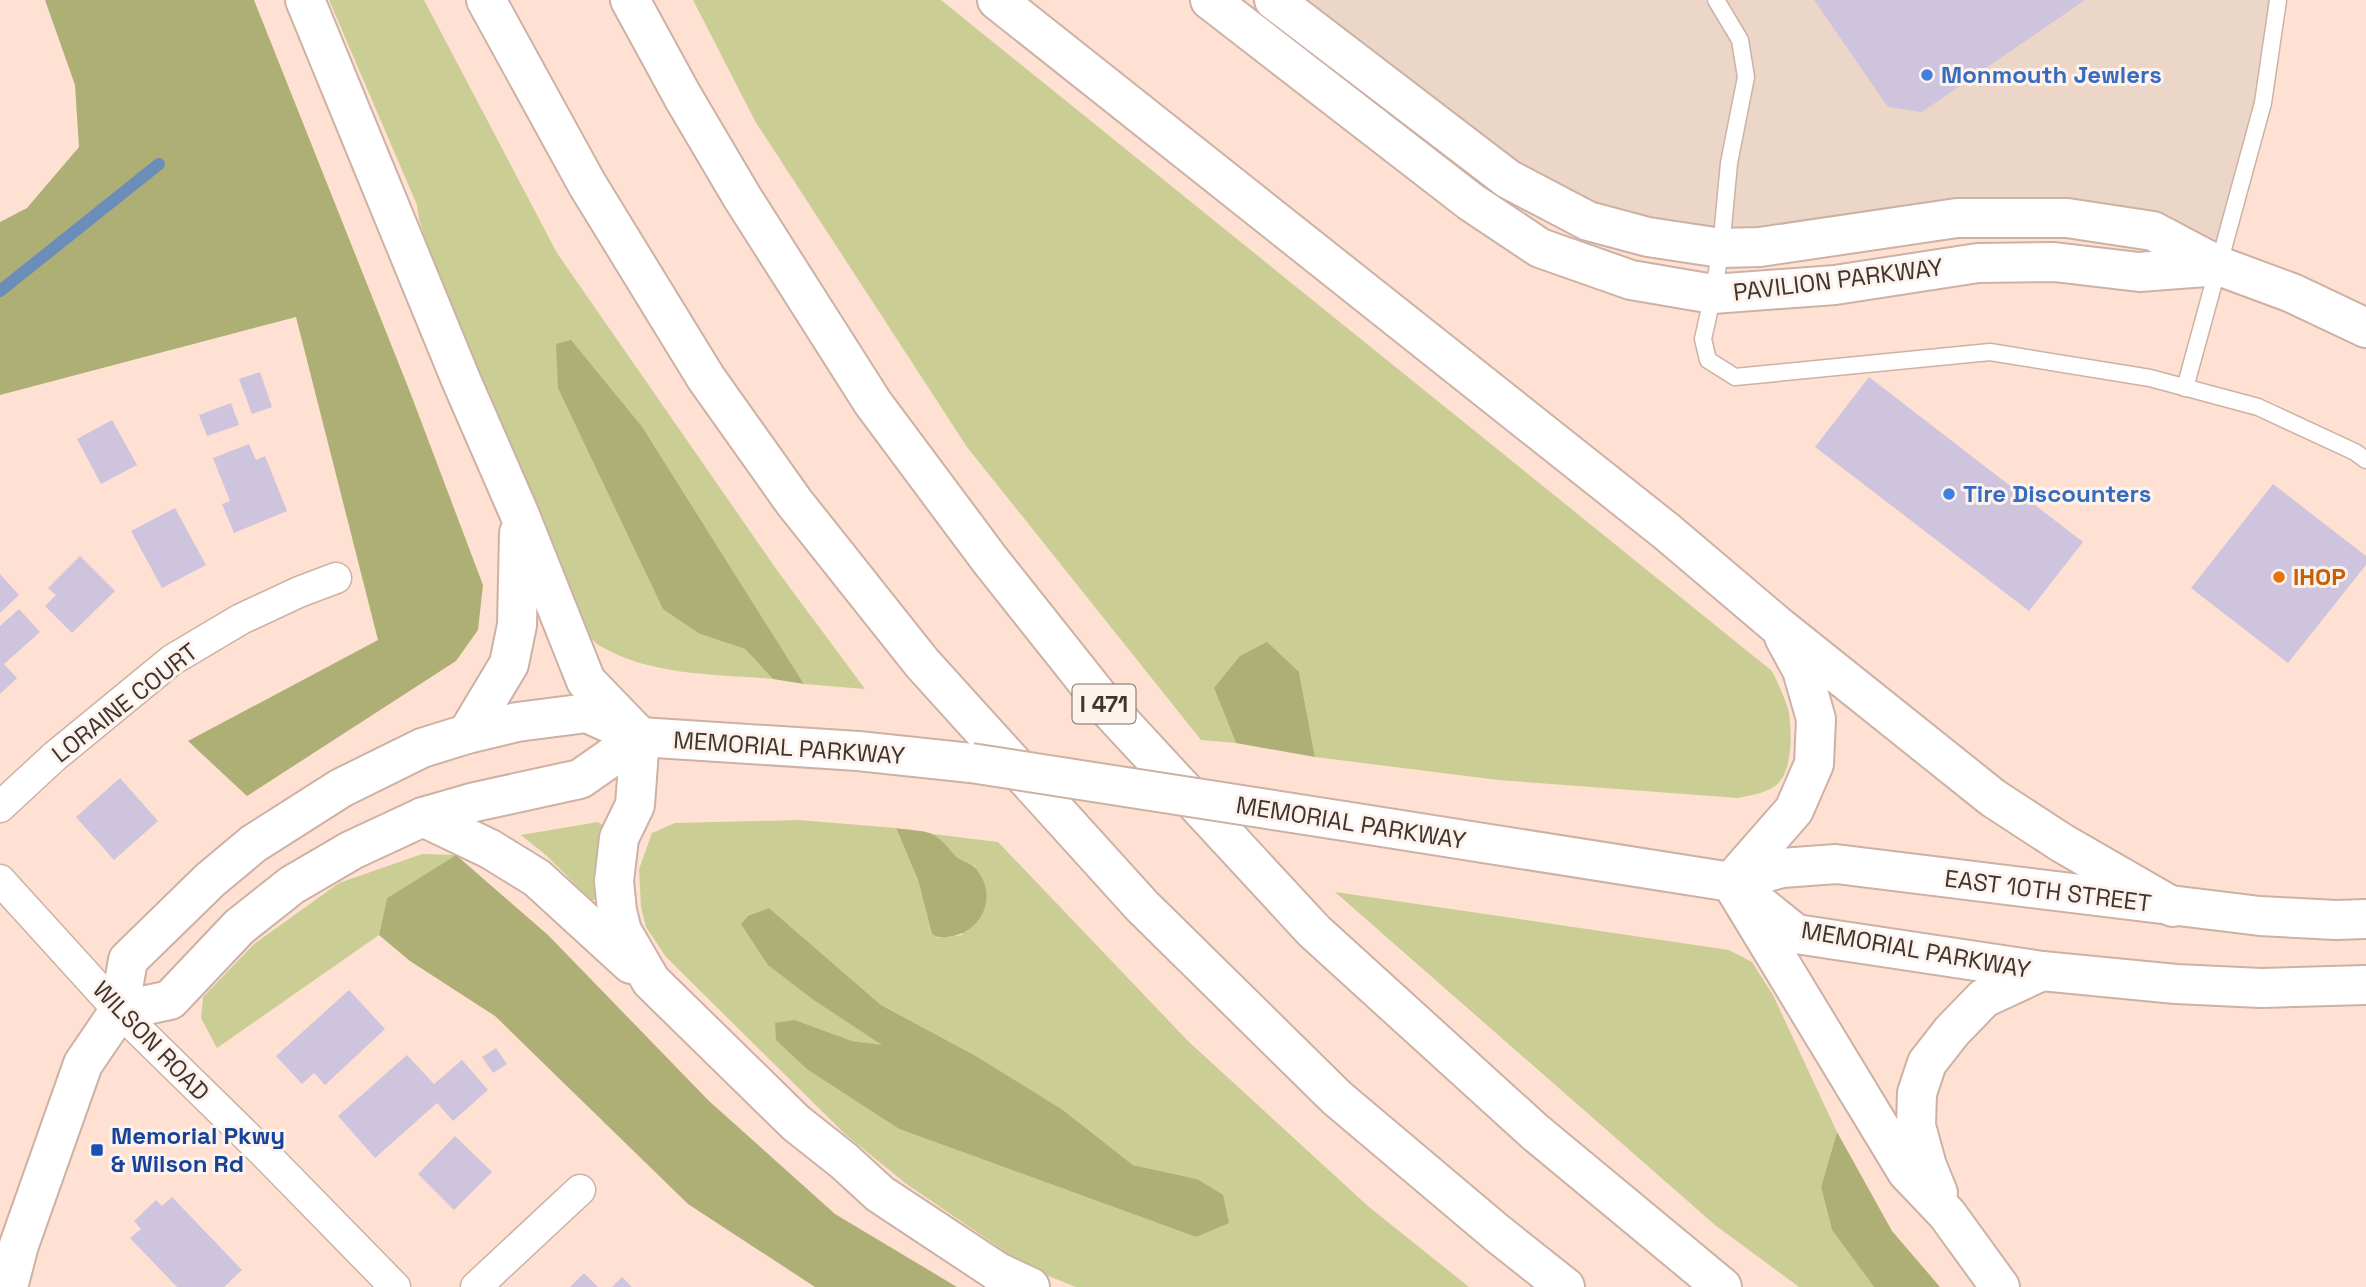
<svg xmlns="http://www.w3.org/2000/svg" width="2366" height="1287" font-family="'Space Grotesk',sans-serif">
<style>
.commercial{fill:#ebd6c8}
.green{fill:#cbce94;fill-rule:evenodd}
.forest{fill:#adaf75}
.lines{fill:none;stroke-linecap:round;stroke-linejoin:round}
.stream{stroke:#6a8db9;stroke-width:12}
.building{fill:#cec4de}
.service-casing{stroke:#cdb1a4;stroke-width:19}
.minor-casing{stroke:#cdb1a4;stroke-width:33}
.secondary-casing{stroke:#cdb1a4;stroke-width:42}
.motorway-casing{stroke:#cdb1a4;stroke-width:42}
.service{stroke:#fff;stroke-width:16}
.minor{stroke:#fff;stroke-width:30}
.secondary{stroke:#fff;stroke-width:38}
.motorway{stroke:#fff;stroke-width:38}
.secondary-bridge-casing{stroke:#cdb1a4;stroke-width:42;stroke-linecap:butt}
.secondary-bridge{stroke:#fff;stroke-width:38}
.shop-dot{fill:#3f7fe0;stroke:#fef2ec;stroke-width:2.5}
.food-dot{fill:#e8710a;stroke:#fef2ec;stroke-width:2.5}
.transit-dot{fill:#1a4fb4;stroke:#fef2ec;stroke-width:2.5}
.labels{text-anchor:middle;stroke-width:6;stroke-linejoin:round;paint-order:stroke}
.shield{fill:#fef2ec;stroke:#796d68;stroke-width:2}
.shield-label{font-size:23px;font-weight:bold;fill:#40342f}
.shop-label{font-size:24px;font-weight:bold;fill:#366cbe;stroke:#fef2ec;text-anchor:start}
.street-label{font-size:24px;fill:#40342f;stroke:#fef2ec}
.food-label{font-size:24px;font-weight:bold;fill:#c56008;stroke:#fef2ec;text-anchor:start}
.transit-label{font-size:24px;font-weight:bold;fill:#164399;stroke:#fef2ec;text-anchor:start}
</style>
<rect width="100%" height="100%" fill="#fee1d3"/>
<path class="commercial" d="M1274 0H2278L2219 266 2153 231 1852 235 1588 221Z"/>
<g class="green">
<path d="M329 0H424L557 253 779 573 865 689 804 684 643 428 700 634 745 649 773 679C717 674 652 676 602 647 592 642 587 632 581 623L432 261 419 219 417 205Z"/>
<path d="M693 0H941L1772 671C1778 684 1786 699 1789 713 1792 733 1793 773 1775 786 1764 794 1750 795 1738 798L1498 780 1315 757 1299 672 1214 688 1236 743 1201 740 967 447 755 121Z"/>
<path d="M799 820 896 828 918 880 932 934 938 938 962 935 975 866 960 860 933 834 998 842 1188 1041 1369 1207 1469 1287H1076L1031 1269 905 1183 845 1134 666 957 646 927 641 907 639 869 652 833 675 823ZM770 909 881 1005 976 1056 1063 1110 1133 1165 1197 1179 1196 1237 899 1129 808 1070 795 1020 852 1041 884 1046 815 1001Z"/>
<path d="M598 822 604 826 596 861V898L592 901 547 856 521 835Z"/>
<path d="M422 854 456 855 387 898 379 935 217 1048 201 1018 203 997 254 944 339 883Z"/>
<path d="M1335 892 1729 950 1752 962 1773 995 1837 1132 1821 1187 1832 1230 1874 1287H1799L1715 1225Z"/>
</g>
<g class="forest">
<path d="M45 0H254L410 392 483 585 478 630 456 661 247 796 188 741 378 640 296 317 0 395V222L27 208 79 147 75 85Z"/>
<path d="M571 340 643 428 804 684 773 679 745 649 700 634 663 609 558 388 556 344Z"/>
<path d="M1267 642 1299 672 1315 757 1236 743 1214 688 1240 656Z"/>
<path d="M896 828C907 830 925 830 934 835 943 840 950 851 958 858 963 862 972 863 976 869 999 896 982 934 947 937 941 938 938 938 932 934L918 880Z"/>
<path d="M456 855 548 935 709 1101 835 1214 957 1287H815L688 1204 495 1016 410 961 379 935 387 898Z"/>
<path d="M769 908 881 1005 976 1056 1063 1110 1133 1165 1197 1179 1223 1195 1229 1223 1196 1237 899 1129 808 1070 776 1040 775 1023 795 1020 852 1041 882 1045 815 1001 768 965 741 924 748 916Z"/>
<path d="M1837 1132 1892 1231 1940 1287H1874L1832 1230 1821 1187Z"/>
</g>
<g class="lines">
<path class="stream" d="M0 291 159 164"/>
</g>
<g class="building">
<path d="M1814 0H2085L1922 112 1888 107Z"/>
<path d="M260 372 272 407 252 414 239 379Z"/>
<path d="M1869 377 2083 542 2029 611 1815 447Z"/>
<path d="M231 403 239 425 207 436 199 415Z"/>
<path d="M112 420 137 465 101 484 77 439Z"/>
<path d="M249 444 256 460 265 456 287 511 234 533 222 504 230 501 213 458Z"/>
<path d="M2273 484 2366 556V565L2288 663 2191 588Z"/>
<path d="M175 508 206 565 162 588 131 531Z"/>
<path d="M80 556 115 591 72 633 45 606 56 595 48 588Z"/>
<path d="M0 574 19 595 0 613Z"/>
<path d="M19 609 40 632 4 664 17 678 0 694V626Z"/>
<path d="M120 778 158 821 114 860 76 817Z"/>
<path d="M349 990 385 1029 325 1085 314 1073 302 1084 276 1056Z"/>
<path d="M496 1048 507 1064 493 1073 482 1057Z"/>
<path d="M407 1055 434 1084 462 1060 488 1090 453 1121 437 1103 375 1158 338 1116Z"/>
<path d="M455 1136 492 1172 454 1210 418 1174Z"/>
<path d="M172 1197 242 1270 224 1287H177L130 1238 141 1229 134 1221 156 1200 162 1206Z"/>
<path d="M584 1273 598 1287H570Z"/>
<path d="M622 1277 632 1287H612Z"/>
</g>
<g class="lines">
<g class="service-casing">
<g id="service">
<path d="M1716 0 1740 40 1746 77 1729 163 1721 248 1713 294 1703 339 1708 360 1735 377 1990 352 2150 378 2258 407 2355 452 2366 460"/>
<path d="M2185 388 2263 103 2278 0"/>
</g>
</g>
<g class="minor-casing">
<g id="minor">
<path d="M0 807 55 756 172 660 241 619 299 592 336 578"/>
<path d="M0 880 119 1011 265 1154 395 1287"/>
<path d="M476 1287 580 1190"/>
</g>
</g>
<g class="secondary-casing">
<g id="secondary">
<path d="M1210 0 1471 202 1540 248 1631 280 1713 294 1835 285 1978 263 2054 262 2139 272 2219 266"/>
<path d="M1274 0 1508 179 1588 221 1648 237 1721 248 1760 247 1957 218H2067L2153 231 2219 266 2292 293 2366 328"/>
<path d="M1344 821 1731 882 1796 934 2042 971 2176 984 2261 988 2366 985"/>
<path d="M1731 882 1782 868 1836 864 2260 916 2336 920 2366 919"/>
<path d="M119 1011 170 1000 239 927 292 885 352 850 423 817 475 802 580 779 640 737"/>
<path d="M8 1287 19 1245 83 1064 119 1011 128 960 210 880 253 844 341 788 422 748 467 734 517 722 587 713 640 737 858 751 971 763"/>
</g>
</g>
<g class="motorway-casing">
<g id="motorway">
<path d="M305 0 461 380 519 513 586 681 640 737 635 805 619 838 614 881 617 911 622 931 651 981 796 1123 844 1161 880 1194 998 1272 1030 1287"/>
<path d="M486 0 587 184 706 378 794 502 922 663 1142 906 1337 1098 1497 1233 1565 1287"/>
<path d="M630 0 683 97 742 197 873 403 990 560 1106 706 1314 931 1535 1132 1722 1287"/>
<path d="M997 0 1666 531 1778 626 1993 798 2062 843 2173 907"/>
<path d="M1784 637 1802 670 1816 719 1814 764 1794 810 1731 882 1907 1172 1947 1214 2000 1287"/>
<path d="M467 734 509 664 517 625 519 533"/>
<path d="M423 817 490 849 537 878 631 964"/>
<path d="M1938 1193 1927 1166 1916 1126 1917 1093 1927 1063 1952 1031 1984 998 2042 971"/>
</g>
</g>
<use href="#service" class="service"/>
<use href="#minor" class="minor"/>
<use href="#secondary" class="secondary"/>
<use href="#motorway" class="motorway"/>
<g class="secondary-bridge-casing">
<path id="secondary-bridge" d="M971 763 1344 821"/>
</g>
<use href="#secondary-bridge" class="secondary-bridge"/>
</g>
<g class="shop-dot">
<circle cx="1927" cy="75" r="7"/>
<circle cx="1949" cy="494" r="7"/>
</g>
<circle class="food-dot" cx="2279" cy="577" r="7"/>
<rect class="transit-dot" x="90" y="1143" width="14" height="14" rx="3.5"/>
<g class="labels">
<rect class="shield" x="1072.5" y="684.5" width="63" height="39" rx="5"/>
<g class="shield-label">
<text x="1104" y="712">I 471</text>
</g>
<g class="shop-label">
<text x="1941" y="83">Monmouth Jewlers</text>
<text x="1963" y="502">Tire Discounters</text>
</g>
<g class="street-label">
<text transform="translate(1838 280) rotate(-7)" y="8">PAVILION PARKWAY</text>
<text transform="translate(125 703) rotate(-38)" y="8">LORAINE COURT</text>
<text transform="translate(789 748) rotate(4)" y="8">MEMORIAL PARKWAY</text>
<text transform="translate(1351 823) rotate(9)" y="8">MEMORIAL PARKWAY</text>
<text transform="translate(2048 891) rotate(7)" y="8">EAST 10TH STREET</text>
<text transform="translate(1916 950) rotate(10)" y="8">MEMORIAL PARKWAY</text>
<text transform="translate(151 1041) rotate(46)" y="8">WILSON ROAD</text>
</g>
<g class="food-label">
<text x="2293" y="585">IHOP</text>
</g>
<g class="transit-label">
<text x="111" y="1144">Memorial Pkwy<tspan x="111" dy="28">&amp; Wilson Rd</tspan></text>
</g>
</g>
</svg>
